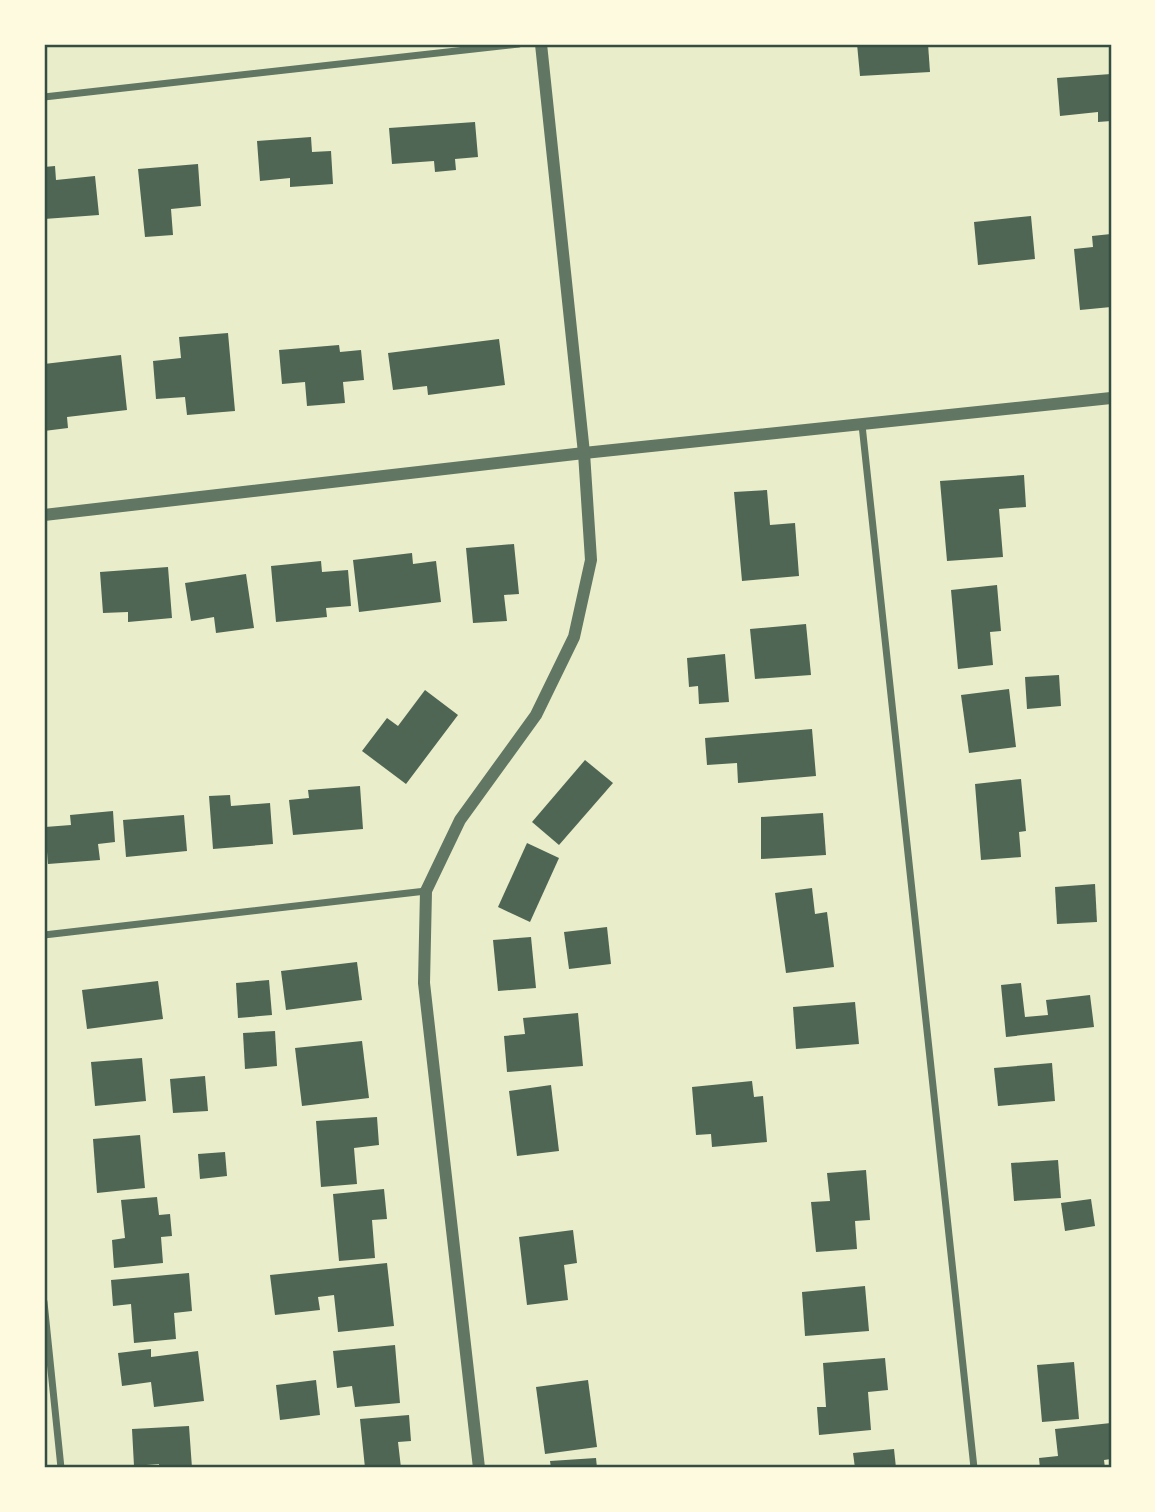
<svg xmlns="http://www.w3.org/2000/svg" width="1155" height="1512" font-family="Figtree,sans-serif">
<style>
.building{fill:#4f6655}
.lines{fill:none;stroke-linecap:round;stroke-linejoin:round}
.minor{stroke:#617663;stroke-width:7}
.tertiary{stroke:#617663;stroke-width:12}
.neatline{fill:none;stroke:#344e41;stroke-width:2.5}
</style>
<rect width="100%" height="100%" fill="#e9edc9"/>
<g class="building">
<path d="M857 44H928L930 72 860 76Z"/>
<path d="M1111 74V121L1098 122V112L1060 116 1057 78Z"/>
<path d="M475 122 478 157 455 159 456 170 435 172 434 161 392 164 389 128Z"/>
<path d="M311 137 312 152 331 151 333 184 290 187V178L260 181 257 141Z"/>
<path d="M198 164 201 206 171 209 173 235 145 237 138 169Z"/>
<path d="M55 166 56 180 95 176 99 215 44 219V167Z"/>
<path d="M1031 216 1035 259 978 265 974 222Z"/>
<path d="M1111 234V307L1080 310 1074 249 1093 247 1092 236Z"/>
<path d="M228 333 235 411 187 415 185 397 156 399 153 361 181 358 179 337Z"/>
<path d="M499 339 505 385 428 395 427 386 393 390 388 353Z"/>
<path d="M339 345 340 352 361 350 364 380 343 382 345 403 307 406 305 382 282 384 279 350Z"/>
<path d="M121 355 127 410 67 417 68 428 44 431V364Z"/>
<path d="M1024 475 1026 507 999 509 1003 557 947 561 940 481Z"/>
<path d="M767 490 770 525 795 523 799 576 742 581 734 492Z"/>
<path d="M514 544 519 594 504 595 507 621 473 623 466 548Z"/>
<path d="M412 553 413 564 436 561 441 602 359 612 353 560Z"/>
<path d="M321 561 322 572 348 570 351 606 326 608 327 617 276 622 271 566Z"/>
<path d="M168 567 172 618 128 622V612L103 613 100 572Z"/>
<path d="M246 574 254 628 216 633 214 617 191 621 185 583Z"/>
<path d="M997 585 1001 631 990 632 993 665 958 669 951 590Z"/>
<path d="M806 624 811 675 755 679 750 629Z"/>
<path d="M725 654 729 702 699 704 698 686 689 687 687 658Z"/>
<path d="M1059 675 1061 706 1027 709 1025 677Z"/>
<path d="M1009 689 1016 747 969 753 961 695Z"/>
<path d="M425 690 458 715 406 784 362 751 387 718 398 726Z"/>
<path d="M812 729 816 776 738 783 737 763 707 765 705 738Z"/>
<path d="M585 760 613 783 559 845 532 822Z"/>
<path d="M1021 779 1026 831 1019 832 1021 857 981 860 975 784Z"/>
<path d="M360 786 363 829 293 835 289 800 309 798 308 790Z"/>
<path d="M230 795 231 806 270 803 273 844 213 849 209 796Z"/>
<path d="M113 811 115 842 98 844 100 860 48 864 45 827 71 825 70 815Z"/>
<path d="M823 813 826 855 761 859V817Z"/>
<path d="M184 815 187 851 126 857 123 820Z"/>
<path d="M527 843 559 858 530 922 498 907Z"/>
<path d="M1095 884 1097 922 1057 924 1055 887Z"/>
<path d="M812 888 815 914 827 912 834 967 786 973 775 893Z"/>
<path d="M607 927 611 964 569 969 564 932Z"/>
<path d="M531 937 536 988 498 991 493 940Z"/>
<path d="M357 962 362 1000 286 1010 281 971Z"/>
<path d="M269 980 272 1015 238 1018 236 983Z"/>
<path d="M158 981 163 1019 87 1029 82 990Z"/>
<path d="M1021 983 1025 1017 1048 1015 1046 1000 1090 995 1094 1027 1006 1037 1001 985Z"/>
<path d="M855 1002 859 1044 796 1049 793 1007Z"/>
<path d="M578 1013 583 1066 507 1072 504 1036 525 1034 523 1018Z"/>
<path d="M275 1031 277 1066 245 1069 243 1033Z"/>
<path d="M362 1041 369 1098 302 1106 295 1048Z"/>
<path d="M142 1058 146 1101 95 1106 91 1062Z"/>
<path d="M1052 1063 1055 1101 998 1106 994 1068Z"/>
<path d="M205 1076 208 1111 173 1113 170 1079Z"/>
<path d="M752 1081 754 1097 763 1096 767 1142 712 1147 711 1134 696 1135 692 1087Z"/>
<path d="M551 1085 559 1151 517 1156 509 1091Z"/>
<path d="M377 1117 379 1145 354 1148 357 1184 321 1187 316 1121Z"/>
<path d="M140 1135 145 1188 97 1193 93 1139Z"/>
<path d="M225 1152 227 1176 200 1179 198 1154Z"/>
<path d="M1058 1160 1061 1198 1014 1201 1011 1163Z"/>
<path d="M866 1170 870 1220 855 1221 857 1249 816 1252 811 1202 830 1201 827 1173Z"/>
<path d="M384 1189 387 1219 372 1220 375 1258 339 1261 333 1194Z"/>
<path d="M157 1197 159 1215 170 1214 172 1236 161 1237 163 1263 114 1268 112 1240 125 1238 121 1200Z"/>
<path d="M1091 1199 1095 1226 1065 1231 1061 1203Z"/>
<path d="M573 1230 577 1263 564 1265 568 1300 527 1305 519 1237Z"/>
<path d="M387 1263 394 1326 338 1332 334 1295 318 1297 320 1310 275 1315 270 1275Z"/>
<path d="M189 1273 192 1311 174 1313 176 1339 134 1343 131 1304 113 1306 111 1280Z"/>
<path d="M865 1286 869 1331 805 1336 802 1292Z"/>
<path d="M395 1345 400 1403 355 1407 352 1386 337 1388 333 1351Z"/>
<path d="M151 1349V1357L198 1351 204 1401 154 1407 151 1382 122 1386 118 1353Z"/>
<path d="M885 1358 888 1390 868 1392 871 1430 819 1435 817 1407H826L823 1363Z"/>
<path d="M1074 1362 1079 1419 1042 1422 1037 1365Z"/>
<path d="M316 1380 320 1415 280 1420 276 1385Z"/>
<path d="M588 1380 597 1447 545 1454 536 1387Z"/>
<path d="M409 1415 411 1441 398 1442 401 1468H365L360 1419Z"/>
<path d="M1111 1423V1459L1104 1460 1105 1468H1040L1039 1458 1058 1456 1055 1429Z"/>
<path d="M189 1426 192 1468H159V1464L134 1466 132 1429Z"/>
<path d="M894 1449 896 1468H855L853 1453Z"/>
<path d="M596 1458 597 1468H551L550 1461Z"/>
</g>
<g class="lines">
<g class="minor">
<path d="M44 97 519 44"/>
<path d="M862 425 974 1468"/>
<path d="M44 935 426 891"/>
<path d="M44 1302 61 1468"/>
</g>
<g class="tertiary">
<path d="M44 515 584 453 1111 398"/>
<path d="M479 1468 424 983 426 891 460 820 536 715 574 637 591 560 584 453 541 44"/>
</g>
</g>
<rect width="1155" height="1512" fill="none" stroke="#fefae0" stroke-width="91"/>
<rect x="46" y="46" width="1064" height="1420" class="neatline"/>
</svg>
